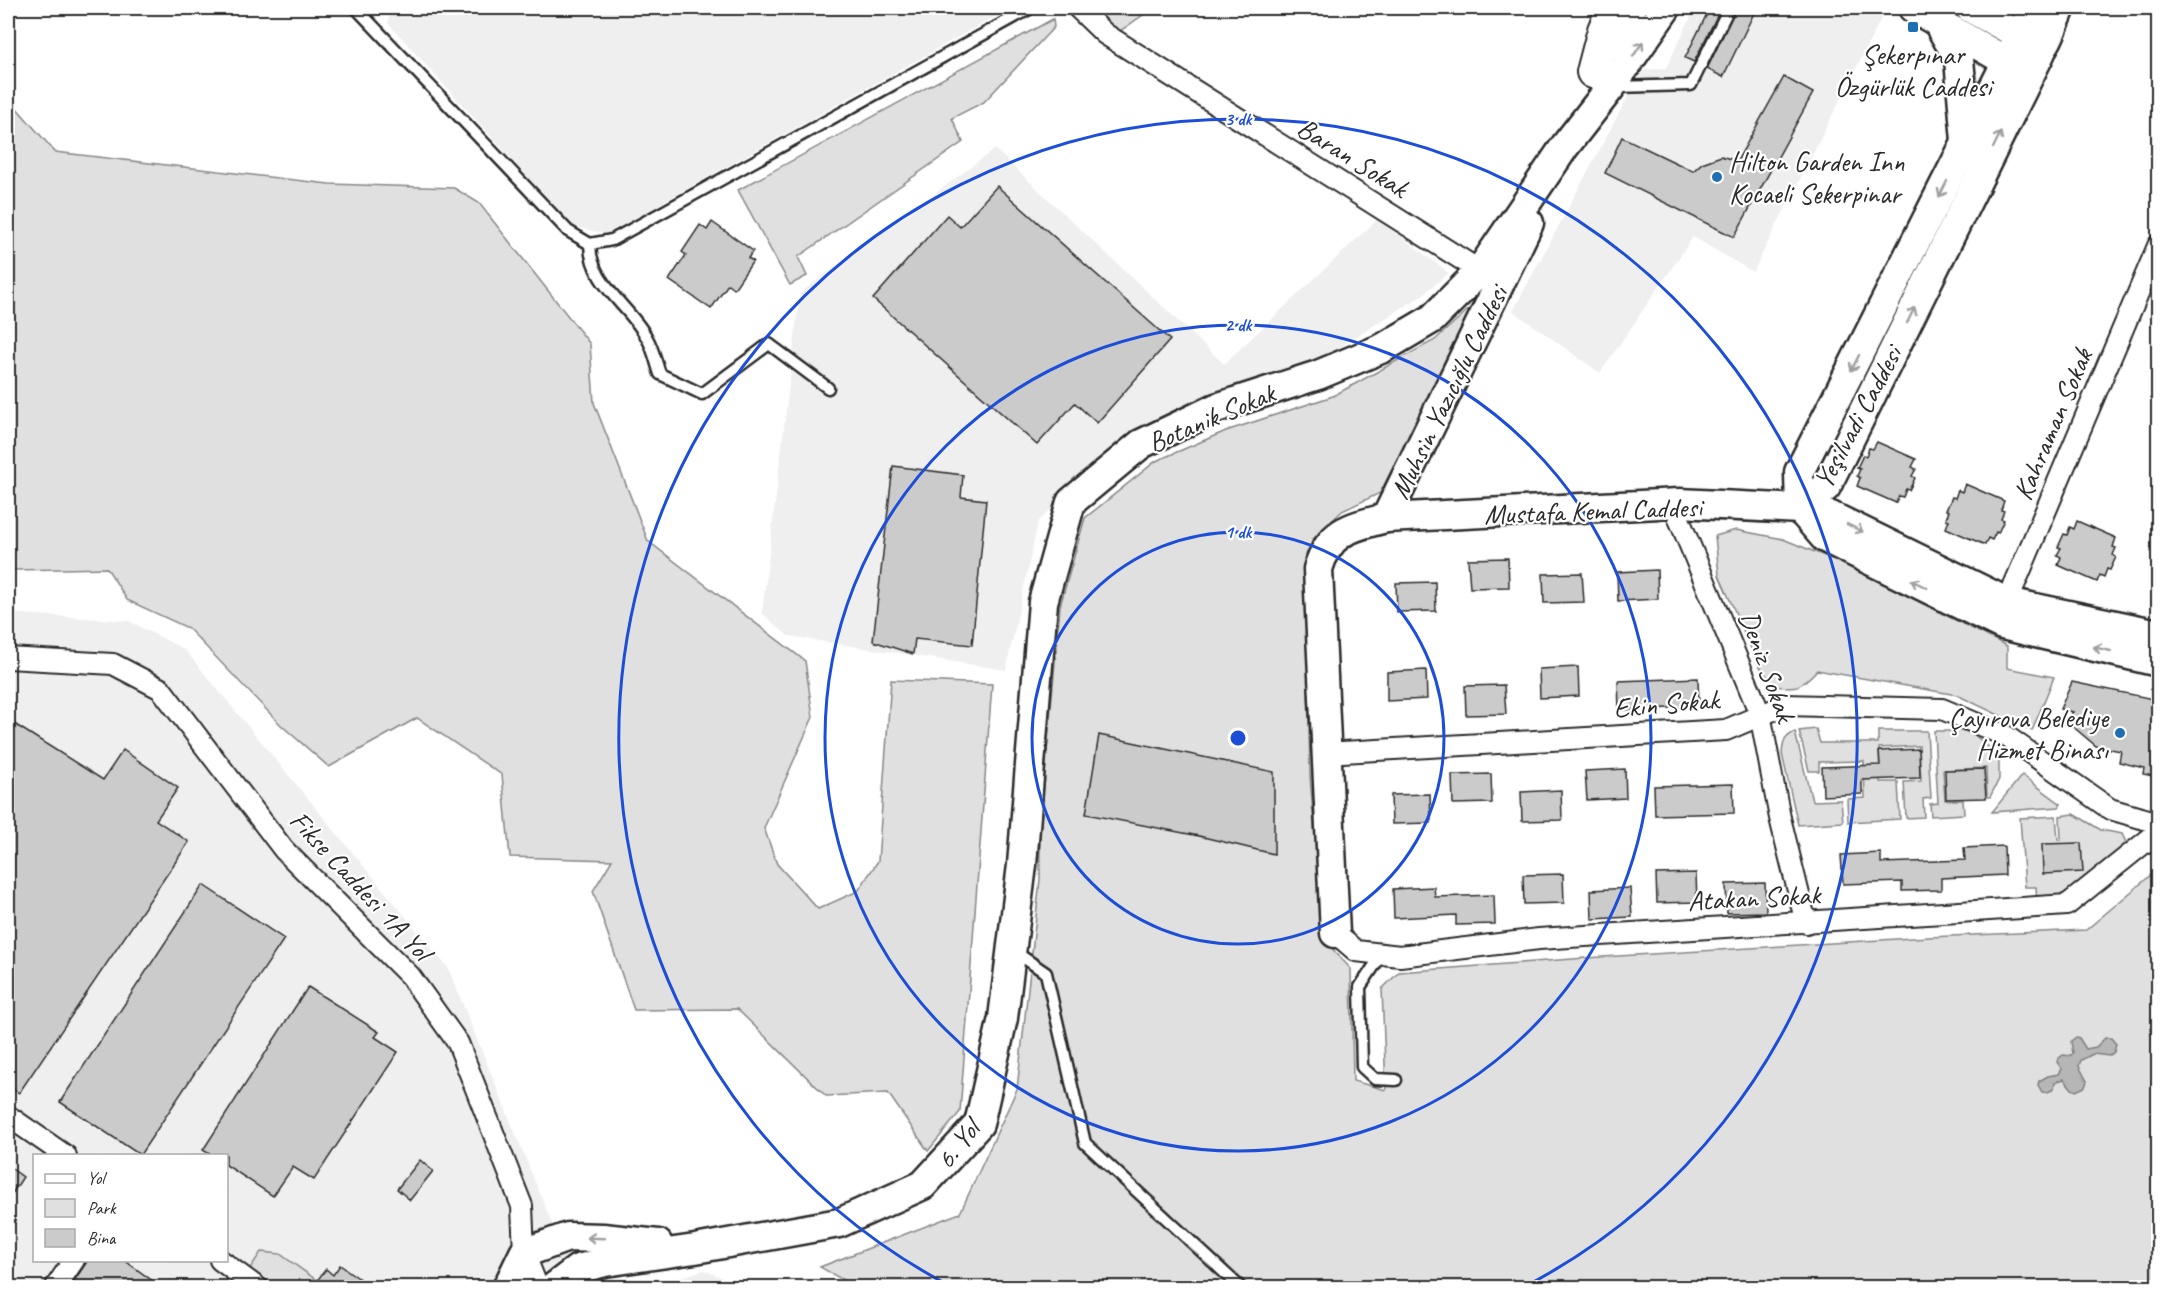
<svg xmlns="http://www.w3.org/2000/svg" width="2166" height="1295" font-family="Caveat,sans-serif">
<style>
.built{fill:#efefef;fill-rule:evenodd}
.green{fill:#e0e0e0;stroke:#868686;stroke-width:1.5}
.water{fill:#b6b6b6;stroke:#7e7e7e;stroke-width:1.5}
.building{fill:#cbcbcb;stroke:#2b2b2b;stroke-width:1.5}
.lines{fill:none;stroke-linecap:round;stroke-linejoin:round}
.lane-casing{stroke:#2b2b2b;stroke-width:15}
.street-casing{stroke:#2b2b2b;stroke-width:24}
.secondary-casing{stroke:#2b2b2b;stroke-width:33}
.primary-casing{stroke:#2b2b2b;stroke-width:36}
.lane{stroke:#fff;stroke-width:10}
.street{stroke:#fff;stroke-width:20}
.secondary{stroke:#fff;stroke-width:28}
.primary{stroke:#fff;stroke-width:32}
.oneway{stroke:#a0a0a0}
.ring{fill:none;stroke:#1d4ed8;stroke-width:3}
.poi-dot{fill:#1f6fb2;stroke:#fff;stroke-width:2}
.labels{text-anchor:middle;stroke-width:4.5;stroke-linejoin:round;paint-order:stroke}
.poi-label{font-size:28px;fill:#2b2b2b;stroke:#fff}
.street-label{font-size:28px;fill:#2b2b2b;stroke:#fff}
.centre{fill:#1d4ed8;stroke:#fff;stroke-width:3}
.ring-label{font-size:18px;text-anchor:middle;font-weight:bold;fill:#1d4ed8;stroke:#fff;stroke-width:4.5;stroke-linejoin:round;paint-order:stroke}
</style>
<rect width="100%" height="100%" fill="#fff"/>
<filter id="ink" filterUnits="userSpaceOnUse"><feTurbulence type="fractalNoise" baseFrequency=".0167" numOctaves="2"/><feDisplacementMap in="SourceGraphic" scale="12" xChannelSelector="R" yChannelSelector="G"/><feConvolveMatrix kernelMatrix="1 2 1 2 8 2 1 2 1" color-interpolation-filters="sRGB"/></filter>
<g filter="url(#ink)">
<g class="built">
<path d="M391 8H1010L606 234 572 226 388 23Z"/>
<path d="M1695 8H1879L1885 11 1753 272 1693 237 1600 373 1513 311 1633 87 1644 70 1666 68Z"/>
<path d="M995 149 1224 364 1378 219 1449 273 1421 296 1322 358 1245 384 1125 434 1038 522 1006 670 788 636 762 613 800 293Z"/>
<path d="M8 613 129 621 185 650 448 968 578 1287H8ZM34 1156H226V1260H34Z"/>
<path d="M704 1270 744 1287H649Z"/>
</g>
<g class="green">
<path d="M1095 8H1153L1120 31 1097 15Z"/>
<path d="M1053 19 1054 27 984 102 952 118 963 142 798 257 807 276 790 285 738 190Z"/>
<path d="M8 98 55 152 329 184 454 188 479 203 590 344 594 403 648 541 805 661 813 717 764 828 777 864 818 909 858 891 878 861 891 680 992 684 960 1112 928 1151 888 1093 826 1096 737 1009 634 1010 593 891 612 860 510 857 502 775 417 718 329 767 281 725 188 628 127 600 107 568 14 570 8 564Z"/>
<path d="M1481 298 1380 493 1342 511 1312 540 1306 583 1310 776 1323 939 1351 969 1353 1081 1386 1090 1382 989 1399 972 1586 958 1929 937 2086 930 2158 869V1287L857 1288 820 1267 960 1213 1017 1089 1040 880V832L1060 606 1085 518 1156 461 1226 431 1333 396 1435 340Z"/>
<path d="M1736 530 1783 539 1842 563 2007 646V668L2054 677 2032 731 1957 695 1817 670C1799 689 1798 688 1773 686L1757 662 1719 575 1715 536Z"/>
<path d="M1816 729 1820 743H1878V731H1927L1931 798 1923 799 1924 817 1906 818 1904 782 1921 781 1919 746 1879 748 1880 782H1898L1900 819 1848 822 1847 799 1865 798 1864 761 1819 762V771H1809L1799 731Z"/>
<path d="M1934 731H1970L1999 756V779L1990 797H1987L1986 768 1943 770 1945 800H1963L1964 814 1931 816 1930 804 1938 803Z"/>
<path d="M1795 732 1812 801 1841 800 1843 822 1798 825 1782 754C1783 742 1784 737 1795 732Z"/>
<path d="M2022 775 2061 804 2059 807 1992 812Z"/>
<path d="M2074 814 2101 830 2122 834 2130 851 2074 896 2037 903 2036 887H2025L2020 818 2056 816 2058 840H2061L2060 816Z"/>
<path d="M261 1252 280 1254 326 1287H273L249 1270Z"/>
</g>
<path class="water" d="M2076 1037 2079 1038 2086 1049 2096 1047 2105 1038H2111L2116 1044 2114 1052 2109 1056 2093 1054 2081 1060 2079 1066 2087 1081 2085 1087 2076 1091 2072 1089 2064 1079 2055 1082C2054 1090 2050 1093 2042 1092L2038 1085 2039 1081 2048 1076 2059 1074 2062 1069 2057 1062 2058 1059 2063 1055 2071 1056 2073 1054 2071 1041Z"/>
<g class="building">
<path d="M1710 8H1721L1694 62 1685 58Z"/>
<path d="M1736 8H1748L1755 11 1723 77 1707 69Z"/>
<path d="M1784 77 1813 93 1734 237 1605 173 1622 137 1693 171 1702 163 1721 156 1737 161Z"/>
<path d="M997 186 1170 340 1097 423 1075 403 1037 445 873 299 947 215 960 227Z"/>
<path d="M712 222 753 251 748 258 753 261 734 289 728 284 711 309 669 280 686 255 682 252 700 225 707 230Z"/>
<path d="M1877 442 1916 459 1912 467 1916 469 1912 476 1915 478 1909 490 1906 489 1903 497 1899 496 1896 503 1857 486 1860 478 1857 476 1860 469 1857 468 1863 455 1866 456 1869 448 1873 449Z"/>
<path d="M893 466 963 475 961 497 986 500 972 645 915 639 913 654 873 641Z"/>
<path d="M1965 484 2004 501 2001 510 2004 511 2001 519 2004 520 1998 533 1996 532 1992 540 1988 538 1985 545 1946 528 1949 520 1946 519 1949 511 1946 510 1952 497 1955 498 1958 490 1962 492Z"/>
<path d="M2077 521 2116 538 2113 547 2116 548 2113 555 2116 557 2110 570 2107 569 2104 577 2100 575 2097 582 2058 565 2061 557 2057 555 2061 548 2058 547 2064 534 2067 535 2070 527 2074 529Z"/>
<path d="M1508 558 1509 587 1470 588 1468 559Z"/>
<path d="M1657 570 1658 599 1618 601 1617 572Z"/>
<path d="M1582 573 1584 602 1544 603 1543 574Z"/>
<path d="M1435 582 1436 611 1397 612 1396 583Z"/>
<path d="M1578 667 1579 696 1540 698 1539 669Z"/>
<path d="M1426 670 1427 699 1387 701V672Z"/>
<path d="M1698 678 1699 707 1619 710 1618 681Z"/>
<path d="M2072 682 2158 700V777L2143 774 2144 768 2119 762 2121 751 2096 746 2065 720 2073 712 2060 709Z"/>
<path d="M1504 685 1506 714 1466 715 1465 686Z"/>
<path d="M8 720 103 780 123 750 178 788 156 820 189 842 19 1093 8 1085Z"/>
<path d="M1099 735 1274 772V854L1199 836 1086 814Z"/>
<path d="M1919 749 1920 778 1862 780V794L1823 796 1822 767 1880 765 1879 751Z"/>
<path d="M1625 769 1626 798 1587 800 1585 771Z"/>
<path d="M1984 769 1986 798 1946 799 1945 770Z"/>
<path d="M1491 774 1492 803 1453 804 1452 775Z"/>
<path d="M1733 784 1734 813 1655 815 1654 786Z"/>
<path d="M1561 790 1562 820 1522 821 1521 792Z"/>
<path d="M1430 794 1431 823 1392 824 1391 795Z"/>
<path d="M2081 843 2083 872 2043 874 2042 844Z"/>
<path d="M2004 846 2005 875 1941 878V890L1902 891V882L1843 884 1841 855 1881 853V863L1965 860 1964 848Z"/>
<path d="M1696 873 1697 902 1657 903 1656 874Z"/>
<path d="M1563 874 1564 903 1524 904 1523 875Z"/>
<path d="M1765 883 1766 912 1727 913 1726 884Z"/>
<path d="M203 885 284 939 140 1155 60 1102Z"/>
<path d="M1434 887 1435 897 1494 895 1495 924 1456 925V915L1394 918 1393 889Z"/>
<path d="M1630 888 1632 917 1592 919 1591 890Z"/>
<path d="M308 987 379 1032 375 1037 398 1052 314 1180 293 1167 273 1196 226 1165V1155H211L203 1150Z"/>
<path d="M420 1160 433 1171 410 1200 397 1189Z"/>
<path d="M8 1166 23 1177 8 1200Z"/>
<path d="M88 1260H124L161 1287H70Z"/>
<path d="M340 1265 371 1287H312L326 1269 333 1275Z"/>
</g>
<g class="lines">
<g class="lane-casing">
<g id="lane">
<path d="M356 8 568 231 590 244 612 240 1031 8"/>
<path d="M1615 87 1691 85 1729 8"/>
<path d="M590 244C590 284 630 306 647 338 653 348 656 362 660 374L702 394 769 344 828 388"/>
<path d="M1014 951 1046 973 1085 1143 1241 1288"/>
<path d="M1382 954 1360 987 1362 1067 1375 1079 1396 1080"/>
</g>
</g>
<g class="street-casing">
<g id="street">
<path d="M1078 8 1105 34 1480 271"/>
<path d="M1679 503V519L1760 714 1780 818 1806 923"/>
<path d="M2004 614 2007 602 2158 246"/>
<path d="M8 658 113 664 161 689 284 850 410 976 458 1043 522 1206 524 1253 538 1288"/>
<path d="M1325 753 1726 730 1785 705 1942 709 2006 736 2110 809 2158 823"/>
<path d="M1335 933 1356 951 1400 956 1539 939 2067 905 2158 832"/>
<path d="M8 1116 66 1156"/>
<path d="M220 1260 258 1288"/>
<path d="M55 1288 74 1260"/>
</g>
</g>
<g class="secondary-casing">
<g id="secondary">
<path d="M1913 8 2006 61C2046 63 2047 38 2061 8"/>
<path d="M1970 8 2019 35"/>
<path d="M1938 23 1959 59 1966 141"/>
<path d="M1609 45 1632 8"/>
<path d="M1800 509 1799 472 2034 8"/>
<path d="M1800 509 1826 487 2041 52"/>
<path d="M1800 509 1825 538 2002 625 2158 662"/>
<path d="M1386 518 1679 503 1800 509 1831 516 2007 602 2158 634"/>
<path d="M1335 933 1318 569C1329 531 1350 527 1386 518L1529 223"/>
<path d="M507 1288 524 1253 568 1237 603 1238 658 1244"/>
<path d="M553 1288 578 1269 605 1262 695 1249 839 1223 923 1185 979 1124 1003 1018 1022 865 1043 602 1071 502 1141 444 1216 408 1318 375 1383 348 1432 319 1480 271 1565 146 1611 87 1666 8"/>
</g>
</g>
<g class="primary-casing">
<path id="primary" d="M1593 72 1604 30 1614 8"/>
</g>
<use href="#lane" class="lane"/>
<use href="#street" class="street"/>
<use href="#secondary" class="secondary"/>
<use href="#primary" class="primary"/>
</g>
<defs><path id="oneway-shaft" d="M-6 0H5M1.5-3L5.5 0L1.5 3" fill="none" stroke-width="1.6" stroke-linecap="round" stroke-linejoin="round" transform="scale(1.5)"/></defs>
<g class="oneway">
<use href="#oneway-shaft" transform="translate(1638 49) rotate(-56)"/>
<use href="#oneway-shaft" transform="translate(1997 140) rotate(-64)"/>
<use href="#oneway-shaft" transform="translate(1943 189) rotate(117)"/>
<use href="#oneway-shaft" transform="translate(1911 315) rotate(-64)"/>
<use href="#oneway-shaft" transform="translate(1855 363) rotate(117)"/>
<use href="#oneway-shaft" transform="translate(1855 528) rotate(26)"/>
<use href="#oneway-shaft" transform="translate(1919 584) rotate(-154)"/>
<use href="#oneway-shaft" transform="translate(2102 649) rotate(-167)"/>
<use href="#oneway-shaft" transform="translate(596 1238) rotate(-178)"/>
</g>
</g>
<g class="ring">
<circle cx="1238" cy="738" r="206"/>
<circle cx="1238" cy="738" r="413"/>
<path d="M952 1287A619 619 0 1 1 1524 1287"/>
</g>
<g class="poi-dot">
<rect x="1907" y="21" width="12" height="12" rx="3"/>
<circle cx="1717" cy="177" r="6"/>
<circle cx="2120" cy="733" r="6"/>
</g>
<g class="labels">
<g class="poi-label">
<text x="1913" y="64">Şekerpınar<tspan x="1913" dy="32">Özgürlük Caddesi</tspan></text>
<text x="1729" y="171" text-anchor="start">Hilton Garden Inn<tspan x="1729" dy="32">Kocaeli Sekerpinar</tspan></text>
<text x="2108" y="727" text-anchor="end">Çayırova Belediye<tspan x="2108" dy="32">Hizmet Binası</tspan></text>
</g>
<g class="street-label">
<text transform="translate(1353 157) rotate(32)" y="10">Baran Sokak</text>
<text transform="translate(1448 392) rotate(-64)" y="10">Muhsin Yazıcığlu Caddesi</text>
<text transform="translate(1211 417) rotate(-23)" y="10">Botanik Sokak</text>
<text transform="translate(1857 417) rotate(-62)" y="10">Yeşilvadi Caddesi</text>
<text transform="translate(2052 424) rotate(-67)" y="10">Kahraman Sokak</text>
<text transform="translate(1593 510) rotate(-2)" y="10">Mustafa Kemal Caddesi</text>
<text transform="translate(1768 666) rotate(70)" y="10">Deniz Sokak</text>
<text transform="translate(1666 703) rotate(-5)" y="10">Ekin Sokak</text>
<text transform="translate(361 885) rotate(47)" y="10">Fikse Caddesi 1A Yol</text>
<text transform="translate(1754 897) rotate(-3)" y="10">Atakan Sokak</text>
<text transform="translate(957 1144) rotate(-52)" y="10">6. Yol</text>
</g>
</g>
<circle cx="1238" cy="738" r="9" class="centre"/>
<g class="ring-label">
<text x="1238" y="125">3 dk</text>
<text x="1238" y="331">2 dk</text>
<text x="1238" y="538">1 dk</text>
</g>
<rect width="2166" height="1295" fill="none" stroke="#fff" stroke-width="30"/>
<rect x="15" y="15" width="2136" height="1265" fill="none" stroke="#2b2b2b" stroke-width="2" filter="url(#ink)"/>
<rect x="33" y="1154" width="195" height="108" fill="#ffffff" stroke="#aaaaaa" stroke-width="1.5"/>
<rect x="45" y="1174" width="30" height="9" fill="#ffffff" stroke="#aaaaaa" stroke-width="1.5"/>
<text x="87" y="1184" font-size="18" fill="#2b2b2b">Yol</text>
<rect x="45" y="1199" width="30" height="18" fill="#e0e0e0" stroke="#aaaaaa" stroke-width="1.5"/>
<text x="87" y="1214" font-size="18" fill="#2b2b2b">Park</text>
<rect x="45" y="1229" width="30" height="18" fill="#cbcbcb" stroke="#aaaaaa" stroke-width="1.5"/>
<text x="87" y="1244" font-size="18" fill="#2b2b2b">Bina</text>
</svg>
